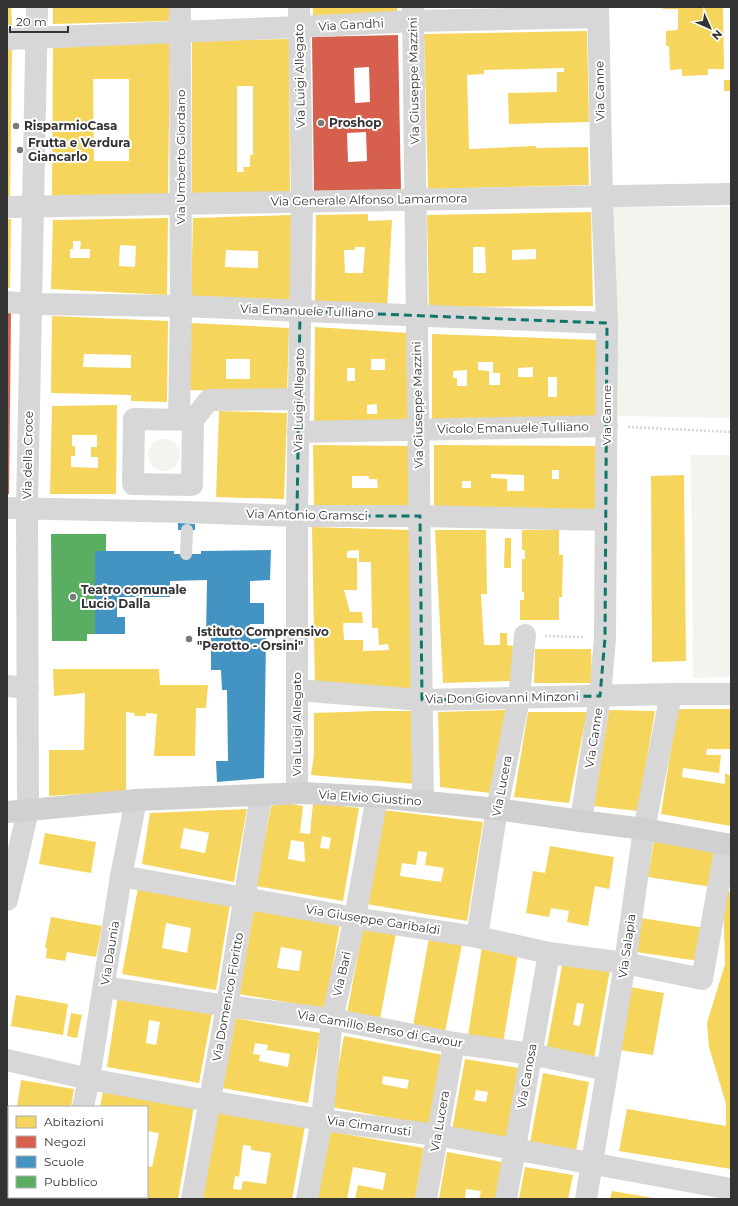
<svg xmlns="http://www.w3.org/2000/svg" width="738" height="1206" font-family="Montserrat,sans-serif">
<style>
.green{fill:#f1f5ed}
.homes{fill:#f6d55c;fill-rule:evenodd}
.shops{fill:#d6604d;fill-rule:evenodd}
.schools{fill:#4393c3}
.public{fill:#5aae61}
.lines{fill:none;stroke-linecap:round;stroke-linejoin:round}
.path{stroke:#d6d6d6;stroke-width:2.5;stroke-dasharray:2 2;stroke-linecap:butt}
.lane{stroke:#d7d7d7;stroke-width:12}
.street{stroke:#d7d7d7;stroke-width:22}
.secondary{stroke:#d0d0d0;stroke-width:22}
.marked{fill:none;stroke:#0f766e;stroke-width:3;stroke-dasharray:8 5;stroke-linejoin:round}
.poi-dot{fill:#7a7a7a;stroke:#fff;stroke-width:1.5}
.labels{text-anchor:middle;stroke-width:4;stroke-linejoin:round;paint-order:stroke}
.street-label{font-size:12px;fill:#333;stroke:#fff}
.poi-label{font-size:12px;font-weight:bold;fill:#333;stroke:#fff;text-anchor:start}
</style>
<rect width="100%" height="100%" fill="#fff"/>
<g class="green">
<path d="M614 207H731V418L618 416Z"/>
<circle cx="164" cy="455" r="16"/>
<path d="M691 455H731V677L693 678Z"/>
</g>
<g class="homes">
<path d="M7 7H11L12 25H7Z"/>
<path d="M53 7H172L171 21 53 24Z"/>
<path d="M313 7H397V12L313 16Z"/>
<path d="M663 7H723L724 69H708V75L682 76V69L670 70 669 46H666V31L678 30V9H663Z"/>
<path d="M587 31 589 122 509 124 508 93 557 92V72H564V68L484 70V74L467 75 469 149 536 146V148L588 147 589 185 428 189 424 34Z"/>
<path d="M289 39 290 193 192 194V41ZM237 86H253V155H250V167H243L244 172H237Z"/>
<path d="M170 42 168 194 52 197 53 46ZM93 79H129V161H94Z"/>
<path d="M12 46 10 198H7V47Z"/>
<rect x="724" y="80" width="7" height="11"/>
<path d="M591 212 593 306 429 307 427 215ZM473 247H485L486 273H473ZM536 249V259L512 260V250Z"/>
<path d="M368 214V221L392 220 387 309 315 305 316 215ZM355 247H365L363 273H345L344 250H355Z"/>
<path d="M292 215 290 301 191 297 193 218ZM226 250 258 251V268L225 267Z"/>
<path d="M168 218 167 295 51 289 53 220ZM73 241H81L80 249H90V258H70V249H73ZM120 245 136 246 135 267 119 266Z"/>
<path d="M7 219H11L10 288H7Z"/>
<path d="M52 316 168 321 167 402 131 401V395L51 393ZM84 354 131 355V368L83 367Z"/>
<path d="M191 323 289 328 287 393 188 390ZM226 359H250V379H226Z"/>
<path d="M315 327 408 333 412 428 314 430ZM371 359H385V370H371ZM347 368H355V381H347ZM377 404V414H367V405Z"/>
<path d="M432 334 596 340V418L432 419ZM478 362H493V373H500V385H489V371L478 370ZM533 367V377H518V368ZM467 370V386H457V378H453V371ZM548 377H557V397H548Z"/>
<path d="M117 405 116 494H50L52 406ZM72 435H97V447H91V457H98V468L71 467V456H75V446H72Z"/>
<path d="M219 411 287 413 284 499 216 497Z"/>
<path d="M313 445 413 446 412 507H314ZM352 476H369V479H377L378 488H352Z"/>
<path d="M434 445 601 446V510L434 508ZM552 470H559V479H552ZM491 474 524 475V491H507V479L491 478ZM462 481H471V488H462Z"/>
<path d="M684 475 686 661 652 662 651 476Z"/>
<path d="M312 527 411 530 415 688 315 689ZM359 550V562H371L372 628H378L379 645 388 644 389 650 363 651V640H344L343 623H363L362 612H350L344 590H357V558H347V551Z"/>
<path d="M435 530H486L487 594H481L484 645H500V633H507V645L514 646 510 681 443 683Z"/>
<path d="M522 530H559V555H563L562 597H559V620H520V600H524V592H522V559H525V550H522Z"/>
<path d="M505 538H511V568H504Z"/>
<path d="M535 649H591L592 683H534Z"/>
<path d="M53 669H159L160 685H208L206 708H196L195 756H154L157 714 146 713V716H135L134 713 126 712V791L49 796V750H84L85 693 54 696Z"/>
<path d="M677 709H731V749H707L706 755H721L719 773 683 768 682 777 725 784V773L731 776V826L661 814Z"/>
<path d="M506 710 490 793 440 787 438 712Z"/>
<path d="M609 710 655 711 638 811 593 806Z"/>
<path d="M375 711H413L416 784 311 775 314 754V713Z"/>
<path d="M528 712H587L569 803 514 797Z"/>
<path d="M284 803 303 806 300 833 310 834 313 803 359 808 343 901 256 886 271 806ZM322 836 331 838 329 849 320 848ZM291 840 304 842 305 862 288 859Z"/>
<path d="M247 809 234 882 142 864 150 813ZM184 828 209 833 205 853 180 848Z"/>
<path d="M383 810 483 822 467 921 366 904ZM418 851 427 852 425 865 444 868 441 882 400 876 402 863 416 865Z"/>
<path d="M45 833 96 842 91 873 39 864Z"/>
<path d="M654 841 718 851 712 887 648 877Z"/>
<path d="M550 846 614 857 609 889 595 886 588 926 567 922 569 911 551 908 549 917 526 913 533 871 545 873Z"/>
<path d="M138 888 230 904 216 990 122 974ZM166 923 191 928 187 953 162 948Z"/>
<path d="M723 892H731V1169L619 1151 627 1109 726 1126V1104L709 1047 707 1023 725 964Z"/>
<path d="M254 909 340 924 325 1009 239 994ZM281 947 302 951 299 971 277 968Z"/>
<path d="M51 917 102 926 96 957 67 952 65 961 46 958 47 948H45Z"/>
<path d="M641 918 705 928 699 961 636 952Z"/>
<path d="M363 928 396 933 380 1019 347 1013Z"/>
<path d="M429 938 462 944 445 1032 413 1026Z"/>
<path d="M482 947 518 953 503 1043 468 1036Z"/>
<path d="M563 961 610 970 594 1059 546 1051ZM577 1003 584 1004 580 1026 573 1025Z"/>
<path d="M630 987 664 993 653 1055 619 1050Z"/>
<path d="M16 995 68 1004 63 1035 11 1026Z"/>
<path d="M118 996 212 1013 199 1083 107 1067ZM149 1020 160 1022 156 1045 146 1043Z"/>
<path d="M71 1013 82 1015 77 1038 67 1036Z"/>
<path d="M234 1018 320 1033 308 1103 222 1088ZM255 1043 268 1045 267 1050 290 1054 288 1067 259 1061 260 1055 253 1054Z"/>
<path d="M344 1036 443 1055 429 1125 331 1107ZM383 1076 409 1080 407 1089 382 1084Z"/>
<path d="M465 1059 519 1068 507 1140 452 1130ZM476 1090 488 1092 486 1102 474 1100Z"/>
<path d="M543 1073 589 1082 576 1151 530 1143Z"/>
<path d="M21 1080 74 1089 71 1107H17Z"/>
<path d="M103 1091 194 1106 178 1199H83L84 1197H147V1166L152 1167 153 1163 159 1133 147 1131V1107H100Z"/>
<path d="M217 1111 305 1126 292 1199H201ZM243 1145 251 1146V1150L271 1153 266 1184 243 1181 241 1190 233 1189 235 1176 239 1177Z"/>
<path d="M328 1131 424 1148 415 1199H355L358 1185 383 1190 386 1173 353 1167 347 1199H316Z"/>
<path d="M447 1152 502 1162 496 1199H479L481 1191 466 1189 465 1199H439Z"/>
<path d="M7 1156H9V1190L7 1189Z"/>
<path d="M525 1167 573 1175 568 1199H519Z"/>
<path d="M612 1191 653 1198V1199H610Z"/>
</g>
<g class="shops">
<path d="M398 35 401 191 314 193 312 37ZM369 67 370 102 355 103 354 68ZM366 132 367 161 348 162 347 133Z"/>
<path d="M7 312H11L9 494H7Z"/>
</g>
<g class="schools">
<path d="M178 523 195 524V530H178Z"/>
<path d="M271 550 270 580 250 581V603H264V624H250V639L266 638 264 778 217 782 216 761H228L227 690H222L221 670H211V636H206L207 580 170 581V597H117V617H125V634H95V551H174V554H201V551Z"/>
</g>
<path class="public" d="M51 534H106V551H95V634H87V641H52Z"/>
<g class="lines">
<g class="path">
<path d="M628 427 731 432"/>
<path d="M545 636 584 637"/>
</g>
<path class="lane" d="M186 554 187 530"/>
<g class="street">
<path d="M413 7 423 802"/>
<path d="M7 39 299 27 414 21 598 17"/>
<path d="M7 207 731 194"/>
<path d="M7 302 31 304 181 306 607 323"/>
<path d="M179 419 181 306 180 7"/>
<path d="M193 420 134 419 133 484 192 485 193 420 209 400 299 399"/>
<path d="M298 432 607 426"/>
<path d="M7 508 187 512 297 516H420L606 520"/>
<path d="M7 686 28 688"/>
<path d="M297 690 422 700 671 694H731"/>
<path d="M297 793V516L302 202 299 7"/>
<path d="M581 821 600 696 605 638 607 323 602 196 598 7"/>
<path d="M121 876 355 918 477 937 549 953 625 963 702 979 726 844"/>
<path d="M7 900 28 811 27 508 37 7"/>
<path d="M477 937 497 809 519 698 525 635"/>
<path d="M105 987 227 1006 332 1019 454 1043 531 1054 607 1070"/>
<path d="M7 1060 89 1079 209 1101 322 1120 437 1135 731 1189"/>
<path d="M83 1107 89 1079 121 876 136 800"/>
<path d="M62 1199 63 1197"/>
<path d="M192 1199 227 1006 261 795"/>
<path d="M307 1199 322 1120 332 1019 355 918 377 797"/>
<path d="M426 1199 454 1043"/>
<path d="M506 1199 549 953"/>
<path d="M586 1199 625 963 644 829 671 694"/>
</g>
<path class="secondary" d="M7 812 136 800 304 793 377 797 497 809 581 821 644 829 731 845"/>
</g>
<path class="marked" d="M300 311 607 323 605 638 600 696 422 700 420 516H297Z"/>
<g class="poi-dot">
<circle cx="321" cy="123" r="4"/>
<circle cx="16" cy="126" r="4"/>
<circle cx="20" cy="150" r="4"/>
<circle cx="73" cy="597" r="4"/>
<circle cx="189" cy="639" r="4"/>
</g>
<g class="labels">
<g class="street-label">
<text transform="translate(351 25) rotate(-3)" y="4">Via Gandhi</text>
<text transform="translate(300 76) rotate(-91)" y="4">Via Luigi Allegato</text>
<text transform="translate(414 81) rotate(-91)" y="4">Via Giuseppe Mazzini</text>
<text transform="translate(600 91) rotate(-91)" y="4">Via Canne</text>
<text transform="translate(181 157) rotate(-90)" y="4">Via Umberto Giordano</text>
<text transform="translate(369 200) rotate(-1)" y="4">Via Generale Alfonso Lamarmora</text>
<text transform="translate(307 311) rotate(2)" y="4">Via Emanuele Tulliano</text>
<text transform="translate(299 400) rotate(-89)" y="4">Via Luigi Allegato</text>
<text transform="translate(418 405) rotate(-91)" y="4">Via Giuseppe Mazzini</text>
<text transform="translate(607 415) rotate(-90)" y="4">Via Canne</text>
<text transform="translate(513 428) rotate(-1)" y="4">Vicolo Emanuele Tulliano</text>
<text transform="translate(28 455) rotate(-89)" y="4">Via della Croce</text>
<text transform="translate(307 515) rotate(1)" y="4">Via Antonio Gramsci</text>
<text transform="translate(502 698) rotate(-1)" y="4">Via Don Giovanni Minzoni</text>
<text transform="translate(297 724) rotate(-90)" y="4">Via Luigi Allegato</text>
<text transform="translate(594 738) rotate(-81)" y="4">Via Canne</text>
<text transform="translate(502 786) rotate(-79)" y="4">Via Lucera</text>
<text transform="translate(370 798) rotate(4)" y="4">Via Elvio Giustino</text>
<text transform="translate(373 920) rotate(9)" y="4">Via Giuseppe Garibaldi</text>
<text transform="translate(627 946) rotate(-82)" y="4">Via Salapia</text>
<text transform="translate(110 953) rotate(-81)" y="4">Via Daunia</text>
<text transform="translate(342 974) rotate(-77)" y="4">Via Bari</text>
<text transform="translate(228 997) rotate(-80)" y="4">Via Domenico Fioritto</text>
<text transform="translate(380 1029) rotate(10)" y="4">Via Camillo Benso di Cavour</text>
<text transform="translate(527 1076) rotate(-80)" y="4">Via Canosa</text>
<text transform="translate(440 1121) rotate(-80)" y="4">Via Lucera</text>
<text transform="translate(369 1126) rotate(8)" y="4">Via Cimarrusti</text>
</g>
<g class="poi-label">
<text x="329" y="127">Proshop</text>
<text x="24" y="130">RisparmioCasa</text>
<text x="28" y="147">Frutta e Verdura<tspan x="28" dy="14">Giancarlo</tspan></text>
<text x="81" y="594">Teatro comunale<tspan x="81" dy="14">Lucio Dalla</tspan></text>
<text x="197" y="636">Istituto Comprensivo<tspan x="197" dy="14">"Perotto - Orsini"</tspan></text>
</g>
</g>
<rect width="738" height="1206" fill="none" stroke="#333333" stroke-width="16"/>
<rect x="8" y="1106" width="140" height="92" fill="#ffffff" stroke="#adadad"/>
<rect x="16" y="1116" width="20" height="12" fill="#f6d55c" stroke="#adadad"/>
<text x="44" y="1126" font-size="12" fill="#333333">Abitazioni</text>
<rect x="16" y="1136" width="20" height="12" fill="#d6604d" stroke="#adadad"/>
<text x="44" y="1146" font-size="12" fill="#333333">Negozi</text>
<rect x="16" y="1156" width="20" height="12" fill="#4393c3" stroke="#adadad"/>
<text x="44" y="1166" font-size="12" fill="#333333">Scuole</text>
<rect x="16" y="1176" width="20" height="12" fill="#5aae61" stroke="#adadad"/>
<text x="44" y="1186" font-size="12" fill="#333333">Pubblico</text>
<g transform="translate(710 28) rotate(135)" stroke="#ffffff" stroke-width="3" paint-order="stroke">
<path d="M0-3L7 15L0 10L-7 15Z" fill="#333333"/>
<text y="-6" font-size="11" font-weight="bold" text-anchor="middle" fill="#333333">N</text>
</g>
<path d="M10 26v6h58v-6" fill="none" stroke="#333333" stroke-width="2"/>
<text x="16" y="26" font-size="12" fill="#333333" stroke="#ffffff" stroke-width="3" paint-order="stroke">20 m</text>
</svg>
